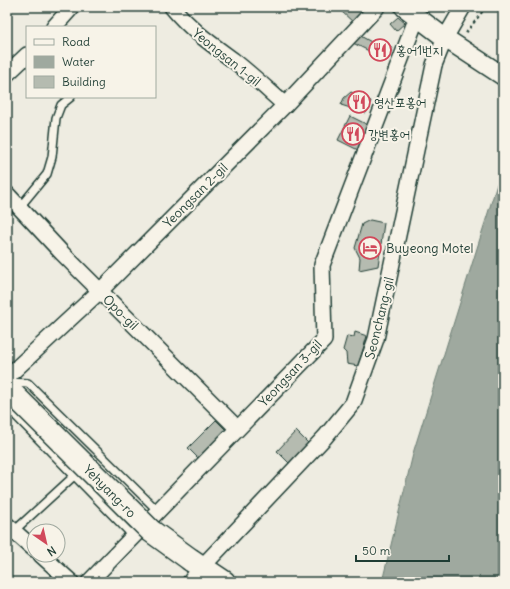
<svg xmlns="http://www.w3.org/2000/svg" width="510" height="589" font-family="Delius,'Poor Story',sans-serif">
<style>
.water{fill:#9fa99f;stroke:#6c7e74}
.building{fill:#b5bbb0;stroke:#1f3d34}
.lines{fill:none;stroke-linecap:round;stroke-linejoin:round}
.service-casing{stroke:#1f3d34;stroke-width:10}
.minor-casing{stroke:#1f3d34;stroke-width:18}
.tertiary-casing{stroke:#1f3d34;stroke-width:21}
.primary-casing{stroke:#1f3d34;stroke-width:25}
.path{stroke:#1f3d34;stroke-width:2;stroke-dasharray:3 3;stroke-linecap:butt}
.service{stroke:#f7f3e8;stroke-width:7}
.minor{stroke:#f7f3e8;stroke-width:15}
.tertiary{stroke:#f7f3e8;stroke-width:18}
.primary{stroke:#f7f3e8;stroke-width:22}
.primary-bridge-casing{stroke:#1f3d34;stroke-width:25;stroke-linecap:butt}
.primary-bridge{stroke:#f7f3e8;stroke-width:22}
.labels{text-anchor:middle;stroke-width:4;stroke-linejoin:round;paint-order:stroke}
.poi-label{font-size:13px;fill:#1f3d34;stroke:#f7f3e8;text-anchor:start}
.street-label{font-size:13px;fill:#1f3d34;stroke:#f7f3e8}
</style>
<rect width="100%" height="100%" fill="#eeece1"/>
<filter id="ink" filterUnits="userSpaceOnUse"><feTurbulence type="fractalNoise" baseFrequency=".025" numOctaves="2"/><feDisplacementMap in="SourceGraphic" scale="8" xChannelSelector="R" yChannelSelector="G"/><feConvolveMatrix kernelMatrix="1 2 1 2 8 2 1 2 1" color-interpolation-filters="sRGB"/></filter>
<g filter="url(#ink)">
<path class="water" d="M503 165V582H382L414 450Z"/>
<g class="building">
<path d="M341 7H373L356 25 339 9Z"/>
<path d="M398 17 405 23 396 31 390 24Z"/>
<path d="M355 33 375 44 377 39 393 48 387 60 351 42Z"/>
<path d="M351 92 371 101 366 113 341 105 344 98Z"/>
<path d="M350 116 370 126 360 151 338 140Z"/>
<path d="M370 220 384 223 378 266 359 270 360 258 355 248 362 224Z"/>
<path d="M355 332 367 336 358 366 347 364 346 353 343 350 347 336 354 337Z"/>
<path d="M216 420 226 430 199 459 188 448Z"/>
<path d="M296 431 309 444 290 464 277 451Z"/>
</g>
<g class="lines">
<g class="service-casing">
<g id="service">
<path d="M19 208 47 174 52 157 56 118 61 105 71 97"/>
<path d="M7 382 28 383 158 511"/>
<path d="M7 407 134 537"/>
<path d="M14 531 74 476"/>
</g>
</g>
<g class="minor-casing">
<g id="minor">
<path d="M172 7C191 30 210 43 233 60 251 74 268 90 285 105"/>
<path d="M54 27 72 7"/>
<path d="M7 74 27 55"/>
<path d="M7 194 62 253 237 428"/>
<path d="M7 377 100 291 285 105 377 7"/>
<path d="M7 525 34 549"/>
<path d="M41 555 71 582"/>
<path d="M89 582 324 340 322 265 417 17"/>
<path d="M190 582 202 567 325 437 353 403 376 339 434 65 445 38 463 7"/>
</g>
</g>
<g class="tertiary-casing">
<path id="tertiary" d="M404 7 445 38 503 76"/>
</g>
<g class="primary-casing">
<path id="primary" d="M191 560 224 582"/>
</g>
<path class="path" d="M466 33 486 7"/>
<use href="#service" class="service"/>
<use href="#minor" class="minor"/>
<use href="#tertiary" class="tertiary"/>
<use href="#primary" class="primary"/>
<g class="primary-bridge-casing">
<path id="primary-bridge" d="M15 396 151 531 191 560"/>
</g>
<use href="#primary-bridge" class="primary-bridge"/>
</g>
</g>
<defs>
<g id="restaurant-ring" transform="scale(1.15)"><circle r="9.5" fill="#f7f3e8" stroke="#d1495b" stroke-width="1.5"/><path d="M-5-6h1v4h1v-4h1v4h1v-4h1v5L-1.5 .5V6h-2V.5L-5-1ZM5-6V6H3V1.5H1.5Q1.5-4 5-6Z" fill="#d1495b"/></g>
<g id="hotel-ring" transform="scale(1.15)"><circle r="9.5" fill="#f7f3e8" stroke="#d1495b" stroke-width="1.5"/><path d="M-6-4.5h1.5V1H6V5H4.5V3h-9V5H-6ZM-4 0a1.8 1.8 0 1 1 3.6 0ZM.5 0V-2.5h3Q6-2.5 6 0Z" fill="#d1495b"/></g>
</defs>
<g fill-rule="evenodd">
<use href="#restaurant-ring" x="380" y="50"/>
<use href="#restaurant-ring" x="359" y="102"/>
<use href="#restaurant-ring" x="353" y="134"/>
<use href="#hotel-ring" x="370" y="248"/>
</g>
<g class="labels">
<g class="poi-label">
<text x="396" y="55">홍어1번지</text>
<text x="374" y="107">영산포홍어</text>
<text x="368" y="139">강변홍어</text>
<text x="386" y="253">Buyeong Motel</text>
</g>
<g class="street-label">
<text transform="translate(227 57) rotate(39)" y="5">Yeongsan 1-gil</text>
<text transform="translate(195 195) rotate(-45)" y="5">Yeongsan 2-gil</text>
<text transform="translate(121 312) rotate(45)" y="5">Opo-gil</text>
<text transform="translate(379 318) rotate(-76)" y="5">Seonchang-gil</text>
<text transform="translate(290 373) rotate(-47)" y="5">Yeongsan 3-gil</text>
<text transform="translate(110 491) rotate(45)" y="5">Yehyang-ro</text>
</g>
</g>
<rect width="510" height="589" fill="none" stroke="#f7f3e8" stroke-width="24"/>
<rect x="12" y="12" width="486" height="565" fill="none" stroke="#1f3d34" stroke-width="1.5" filter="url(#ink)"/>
<rect x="26" y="26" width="130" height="72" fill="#f7f3e8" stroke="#a1aaa0"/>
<rect x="34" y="39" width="20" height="6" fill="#f7f3e8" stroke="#a1aaa0"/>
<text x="62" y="46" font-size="12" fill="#1f3d34">Road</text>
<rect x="34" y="56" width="20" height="12" fill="#9fa99f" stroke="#a1aaa0"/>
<text x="62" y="66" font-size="12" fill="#1f3d34">Water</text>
<rect x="34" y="76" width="20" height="12" fill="#b5bbb0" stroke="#a1aaa0"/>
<text x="62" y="86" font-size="12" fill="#1f3d34">Building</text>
<g transform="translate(46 543) rotate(146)"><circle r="19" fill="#f7f3e8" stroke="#a1aaa0"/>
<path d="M0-3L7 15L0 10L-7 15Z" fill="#d1495b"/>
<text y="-6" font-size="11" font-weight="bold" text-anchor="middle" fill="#1f3d34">N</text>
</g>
<path d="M356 555v6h93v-6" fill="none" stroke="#1f3d34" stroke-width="2"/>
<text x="362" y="555" font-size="12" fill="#1f3d34" stroke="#f7f3e8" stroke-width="3" paint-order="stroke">50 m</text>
</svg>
